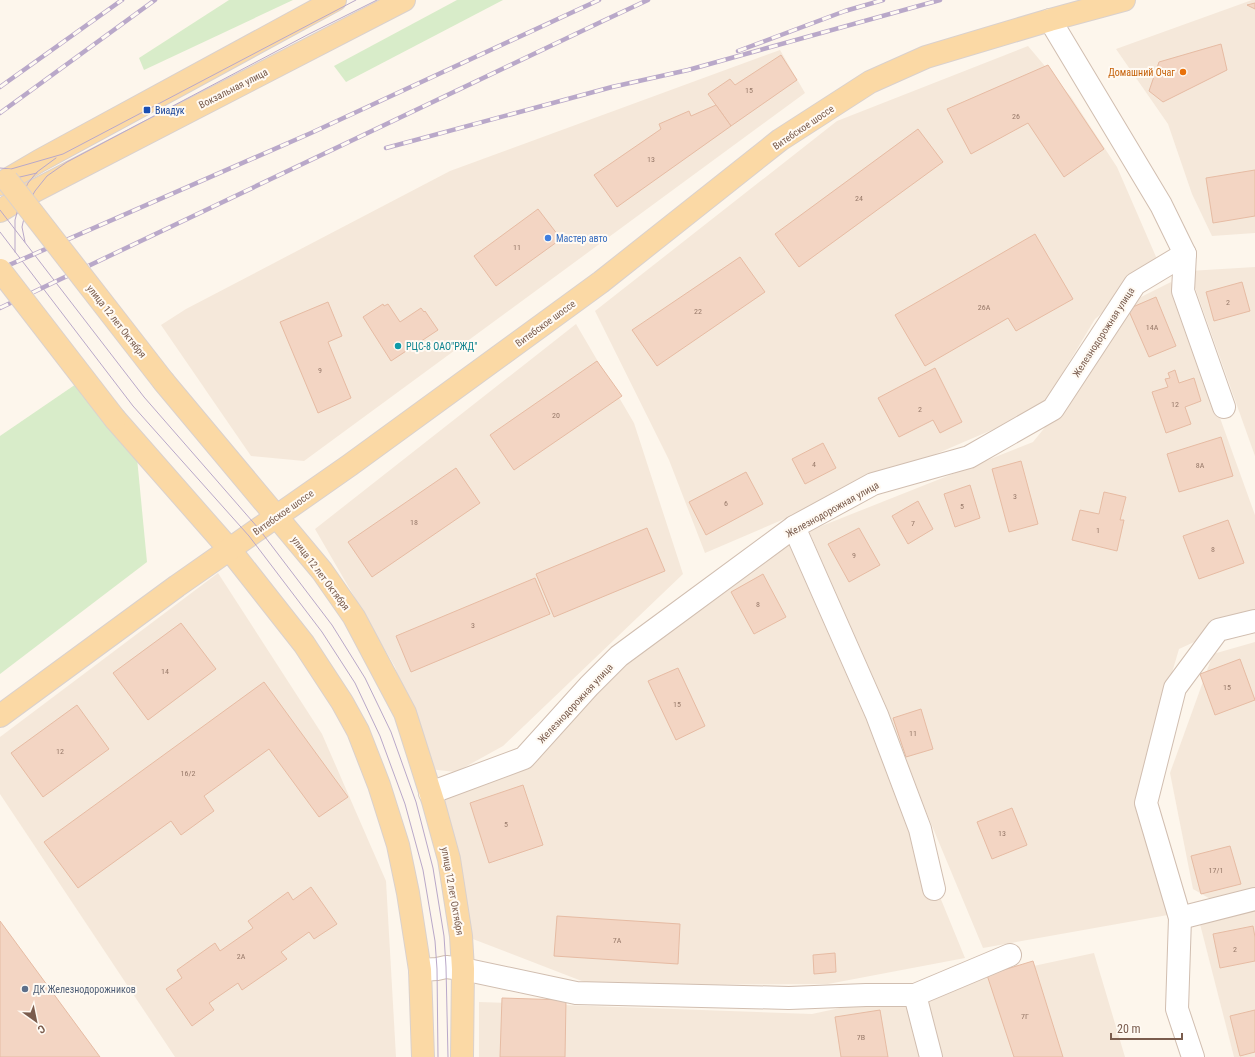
<svg xmlns="http://www.w3.org/2000/svg" width="1255" height="1057" font-family="'Roboto Condensed',sans-serif">
<style>
.residential{fill:#f5e8da}
.green{fill:#d8ecc9}
.building{fill:#f3d5c3;stroke:#e6bba3}
.lines{fill:none;stroke-linecap:round;stroke-linejoin:round}
.minor-casing{stroke:#d1beb0;stroke-width:24}
.major-casing{stroke:#dad1cd;stroke-width:24}
.minor{stroke:#fff;stroke-width:22}
.major{stroke:#fbd9a5;stroke-width:22}
.tram{stroke:#b9a8c9;stroke-width:1}
.rail-casing{stroke:#b9a8c9;stroke-width:4.5}
.rail{stroke:#fffaf3;stroke-width:3;stroke-dasharray:9;stroke-linecap:butt}
.major-bridge-casing{stroke:#dad1cd;stroke-width:24;stroke-linecap:butt}
.major-bridge{stroke:#fbd9a5;stroke-width:22}
.food-dot{fill:#e8710a;stroke:#fffaf3;stroke-width:1.5}
.transit-dot{fill:#1a4fb4;stroke:#fffaf3;stroke-width:1.5}
.shop-dot{fill:#3f7fe0;stroke:#fffaf3;stroke-width:1.5}
.culture-dot{fill:#0f9aa8;stroke:#fffaf3;stroke-width:1.5}
.service-dot{fill:#5c6f8a;stroke:#fffaf3;stroke-width:1.5}
.labels{text-anchor:middle;stroke-width:4;stroke-linejoin:round;paint-order:stroke}
.number-label{font-size:8px;fill:#987a6a}
.food-label{font-size:10px;fill:#c56008;stroke:#fffaf3;text-anchor:end}
.street-label{font-size:10px;fill:#7a5c4d;stroke:#fffaf3}
.transit-label{font-size:10px;fill:#164399;stroke:#fffaf3;text-anchor:start}
.shop-label{font-size:10px;fill:#366cbe;stroke:#fffaf3;text-anchor:start}
.culture-label{font-size:10px;fill:#0d838f;stroke:#fffaf3;text-anchor:start}
.service-label{font-size:10px;fill:#4e5e75;stroke:#fffaf3;text-anchor:start}
</style>
<rect width="100%" height="100%" fill="#fdf6ec"/>
<g class="residential">
<path d="M1252 0H1255V233L1212 236 1192 194 1168 124 1116 49Z"/>
<path d="M1028 46 1071 97 1117 167 1160 266 1095 319 1041 409 705 553 669 460 595 311 837 121Z"/>
<path d="M780 50 805 93 304 461 251 456 161 325 186 309 450 171Z"/>
<path d="M1255 267V456L1189 271Z"/>
<path d="M1171 282 1255 515V614L1179 649 1143 771 1179 913 983 948 809 531 1033 442 1059 410 1135 300Z"/>
<path d="M576 324 634 423 683 574 503 746 456 772 429 769 395 667 315 529Z"/>
<path d="M794 541 965 958 828 984 592 985 452 931 442 798 511 763 699 589Z"/>
<path d="M218 573 322 734 386 881 396 1057H175L0 794V737Z"/>
<path d="M1255 642V889L1214 901 1193 889 1170 773 1213 654Z"/>
<path d="M1255 907V1057H1234L1200 924Z"/>
<path d="M1094 953 1125 1057H479V1002L812 1014Z"/>
</g>
<g class="green">
<path d="M229 0H293L144 70 139 58Z"/>
<path d="M457 0H503L346 82 334 66Z"/>
<path d="M82 380 137 458 147 562 0 674V436Z"/>
</g>
<g class="building">
<path d="M1255 3V9L1247 5Z"/>
<path d="M1221 44 1227 70 1163 102 1149 91 1159 62Z"/>
<path d="M781 55 797 80 731 126 708 94 730 79 735 85Z"/>
<path d="M1048 65 1104 149 1064 177 1028 123 971 154 947 109Z"/>
<path d="M716 105 731 126 617 207 594 175 661 129 659 124 689 111 691 116Z"/>
<path d="M918 129 943 162 799 267 775 234Z"/>
<path d="M1255 170V216L1213 223 1206 178Z"/>
<path d="M538 209 561 239 496 286 474 256Z"/>
<path d="M1035 234 1073 299 1016 331 1008 318 925 366 895 315Z"/>
<path d="M740 257 765 292 657 366 632 330Z"/>
<path d="M1242 282 1250 311 1214 321 1206 292Z"/>
<path d="M1156 297 1176 346 1149 357 1128 309Z"/>
<path d="M328 302 342 336 328 342 351 398 318 413 280 322Z"/>
<path d="M383 304 384 306 388 304 400 322 421 308 424 312 425 311 438 330 391 361 363 317Z"/>
<path d="M597 361 622 396 514 470 490 435Z"/>
<path d="M935 368 962 422 940 433 933 420 899 437 878 398Z"/>
<path d="M1175 370 1179 383 1194 378 1201 401 1185 407 1191 424 1166 433 1152 392 1168 387 1165 379 1170 378 1168 373Z"/>
<path d="M1221 437 1233 476 1179 492 1167 454Z"/>
<path d="M823 443 836 468 805 484 792 459Z"/>
<path d="M1021 461 1038 524 1009 532 992 469Z"/>
<path d="M456 468 480 503 372 577 348 542Z"/>
<path d="M746 472 763 504 706 535 689 502Z"/>
<path d="M970 485 980 518 955 527 944 494Z"/>
<path d="M1104 492 1126 497 1120 520H1124L1117 551 1072 540 1080 510 1099 514Z"/>
<path d="M918 501 933 529 908 544 892 516Z"/>
<path d="M1228 520 1244 563 1199 579 1183 536Z"/>
<path d="M647 528 665 571 554 617 536 574Z"/>
<path d="M859 528 880 565 849 582 828 544Z"/>
<path d="M763 574 786 617 754 634 731 592Z"/>
<path d="M535 578 550 614 411 672 396 636Z"/>
<path d="M181 623 216 669 148 720 113 673Z"/>
<path d="M1240 659 1255 700 1215 715 1200 674Z"/>
<path d="M678 668 705 726 676 740 648 681Z"/>
<path d="M264 682 348 797 319 817 269 749 204 796 214 811 181 835 171 821 78 888 44 842Z"/>
<path d="M77 705 109 749 43 797 11 753Z"/>
<path d="M921 709 933 749 906 757 893 718Z"/>
<path d="M523 785 543 845 489 863 470 803Z"/>
<path d="M1012 808 1027 845 992 859 977 822Z"/>
<path d="M1230 846 1241 884 1201 894 1191 856Z"/>
<path d="M311 887 337 924 314 939 309 932 281 952 287 959 242 990 238 983 209 1003 214 1010 192 1026 166 989 182 978 177 970 215 943 220 951 253 928 248 921 288 892 293 900Z"/>
<path d="M557 916 680 924 678 964 554 956Z"/>
<path d="M0 921 100 1057H0Z"/>
<path d="M1253 926 1255 937V961L1220 968 1213 934Z"/>
<path d="M835 953 836 972 814 974 813 955Z"/>
<path d="M1033 961 1063 1057H1014L987 975Z"/>
<path d="M502 998 566 1000 565 1057H500Z"/>
<path d="M880 1010 888 1057H841L835 1017Z"/>
<path d="M1255 1010V1052L1240 1056 1230 1016Z"/>
</g>
<g class="lines">
<g class="minor-casing">
<g id="minor">
<path d="M1050 20 1161 205 1185 254 1183 291 1224 407"/>
<path d="M794 527 877 715 920 829 934 889"/>
<path d="M430 793 524 758 589 686 619 656 794 527 873 484 969 457 1053 409 1135 284 1185 254"/>
<path d="M1180 918 1255 899"/>
<path d="M420 970 437 969 446 967 463 969 576 993 789 998 866 995H915L1010 955"/>
<path d="M915 995 931 1057"/>
<path d="M1193 1057 1177 1009 1180 918 1146 803 1175 688 1218 630 1255 621"/>
</g>
</g>
<g class="major-casing">
<g id="major">
<path d="M0 184 39 161 335 0"/>
<path d="M0 211 21 198 404 0"/>
<path d="M164 382 322 571 354 617 405 713 433 801 449 859 461 936 463 969 462 1057"/>
<path d="M115 419 230 550 304 644 342 702 358 731 379 785 398 845 408 893 420 970 423 1057"/>
<path d="M0 716 177 586 350 465 601 282 780 140 870 82 926 57 1050 20 1124 0"/>
</g>
</g>
<use href="#minor" class="minor"/>
<use href="#major" class="major"/>
<g class="tram">
<path d="M0 168 11 169 63 154 356 0"/>
<path d="M0 179 7 180 37 173"/>
<path d="M0 210 144 397 259 529 332 625 365 678 391 732 416 802 433 868 444 936 446 967 448 1057"/>
<path d="M0 232 133 406 249 536 322 632 355 683 380 736 405 804 423 870 435 941 437 969 438 1057"/>
<path d="M25 242 22 227 27 205 35 191 47 176 67 162 309 34 377 0"/>
<path d="M15 252V220L21 198 28 183 37 172 56 158"/>
</g>
<g class="rail-casing">
<g id="rail">
<path d="M738 51 845 11 883 0"/>
<path d="M0 87 122 0"/>
<path d="M0 113 155 0"/>
<path d="M386 148 612 87 688 70 940 0"/>
<path d="M0 269 311 133 599 0"/>
<path d="M0 308 605 20 648 0"/>
</g>
</g>
<use href="#rail" class="rail"/>
<g class="major-bridge-casing">
<g id="major-bridge">
<path d="M7 180 164 382"/>
<path d="M0 270 115 419"/>
</g>
</g>
<use href="#major-bridge" class="major-bridge"/>
</g>
<circle class="food-dot" cx="1183" cy="72" r="4"/>
<rect class="transit-dot" x="143" y="106" width="8" height="8" rx="2"/>
<circle class="shop-dot" cx="548" cy="238" r="4"/>
<circle class="culture-dot" cx="398" cy="346" r="4"/>
<circle class="service-dot" cx="25" cy="989" r="4"/>
<g class="labels">
<g class="number-label">
<text x="749" y="93">15</text>
<text x="1016" y="119">26</text>
<text x="651" y="162">13</text>
<text x="859" y="201">24</text>
<text x="517" y="250">11</text>
<text x="1228" y="305">2</text>
<text x="984" y="310">26А</text>
<text x="698" y="314">22</text>
<text x="1152" y="330">14А</text>
<text x="320" y="373">9</text>
<text x="1175" y="407">12</text>
<text x="920" y="412">2</text>
<text x="556" y="418">20</text>
<text x="814" y="467">4</text>
<text x="1200" y="468">8А</text>
<text x="1015" y="499">3</text>
<text x="726" y="506">6</text>
<text x="962" y="509">5</text>
<text x="414" y="525">18</text>
<text x="913" y="526">7</text>
<text x="1098" y="533">1</text>
<text x="1213" y="552">8</text>
<text x="854" y="558">9</text>
<text x="758" y="607">8</text>
<text x="473" y="628">3</text>
<text x="165" y="674">14</text>
<text x="1227" y="690">15</text>
<text x="677" y="707">15</text>
<text x="913" y="736">11</text>
<text x="60" y="754">12</text>
<text x="188" y="776">16/2</text>
<text x="506" y="827">5</text>
<text x="1002" y="836">13</text>
<text x="1216" y="873">17/1</text>
<text x="617" y="943">7А</text>
<text x="1235" y="952">2</text>
<text x="241" y="959">2А</text>
<text x="1025" y="1019">7Г</text>
<text x="861" y="1040">7В</text>
</g>
<g class="food-label">
<text x="1175" y="76">Домашний Очаг</text>
</g>
<g class="street-label">
<text transform="translate(233 88) rotate(-27)" y="4">Вокзальная улица</text>
<text transform="translate(803 127) rotate(-34)" y="4">Витебское шоссе</text>
<text transform="translate(117 321) rotate(52)" y="4">улица 12 лет Октября</text>
<text transform="translate(545 323) rotate(-36)" y="4">Витебское шоссе</text>
<text transform="translate(1103 332) rotate(-57)" y="4">Железнодорожная улица</text>
<text transform="translate(832 509) rotate(-29)" y="4">Железнодорожная улица</text>
<text transform="translate(283 512) rotate(-35)" y="4">Витебское шоссе</text>
<text transform="translate(321 573) rotate(53)" y="4">улица 12 лет Октября</text>
<text transform="translate(575 703) rotate(-47)" y="4">Железнодорожная улица</text>
<text transform="translate(453 891) rotate(80)" y="4">улица 12 лет Октября</text>
</g>
<g class="transit-label">
<text x="155" y="114">Виадук</text>
</g>
<g class="shop-label">
<text x="556" y="242">Мастер авто</text>
</g>
<g class="culture-label">
<text x="406" y="350">РЦС-8 ОАО"РЖД"</text>
</g>
<g class="service-label">
<text x="33" y="993">ДК Железнодорожников</text>
</g>
</g>
<g transform="translate(36 1021) rotate(147)" stroke="#fffaf3" stroke-width="3" paint-order="stroke">
<path d="M0-3L7 15L0 10L-7 15Z" fill="#7a5c4d"/>
<text y="-6" font-size="11" font-weight="bold" text-anchor="middle" fill="#7a5c4d">С</text>
</g>
<path d="M1111 1033v6h71v-6" fill="none" stroke="#7a5c4d" stroke-width="2"/>
<text x="1117" y="1033" font-size="12" fill="#7a5c4d" stroke="#fffaf3" stroke-width="3" paint-order="stroke">20 m</text>
</svg>
